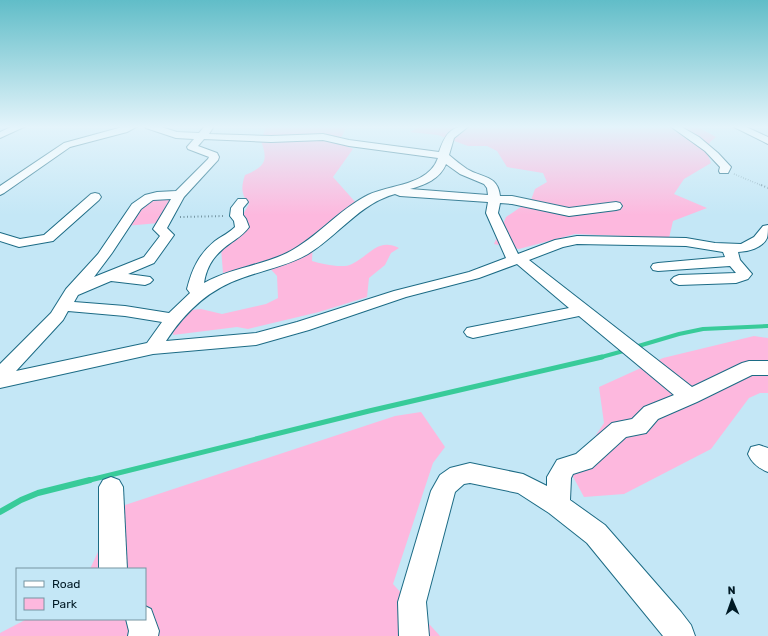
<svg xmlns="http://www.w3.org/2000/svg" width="768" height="636" font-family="Rubik,sans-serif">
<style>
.green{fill:#fdb8de}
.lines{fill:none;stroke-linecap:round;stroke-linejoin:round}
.stream-far2{stroke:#38cb99;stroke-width:4}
.stream-far1{stroke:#38cb99;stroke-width:5}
.stream{stroke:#38cb99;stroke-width:6}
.minor-casing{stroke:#1c6b85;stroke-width:2}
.path-far1{stroke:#7696a3;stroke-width:1.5;stroke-dasharray:0.5 2;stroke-linecap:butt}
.path{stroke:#7696a3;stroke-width:2;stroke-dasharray:1 2.5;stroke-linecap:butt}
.minor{fill:#fff;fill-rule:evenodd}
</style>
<rect width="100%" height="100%" fill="#c4e7f6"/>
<g class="green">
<path d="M266 126H347L342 136 336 142 353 149 333 177 357 204 313 240 312 261C322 264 343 269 352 264 369 256 378 237 399 248L391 253 385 265 369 278 367 297 319 312 248 329 237 327 173 335 174 325 191 310 201 309 222 314 266 304 278 298 277 276 263 261 232 271 223 273 221 248 247 227 242 216 249 204C241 194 241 187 245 175 264 167 269 162 261 141Z"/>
<path d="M421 126H696L716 137 710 142 706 150 711 163 684 179 674 194 707 208 673 221 669 238 575 234 519 249 494 244 506 217 531 200 535 189 547 182 543 173 507 167 497 151 487 146H468L438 135 410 132Z"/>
<path d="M173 198 159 223 125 226 149 199Z"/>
<path d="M754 336 768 338V393H760L749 398 711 449 624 494 584 497 571 473 604 423 599 387 663 358Z"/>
<path d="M421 412 445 447 433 463 393 584 440 636H0V633L27 619H145V569H90L119 507 395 416Z"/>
</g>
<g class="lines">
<g class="stream-far2">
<path d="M635 347 679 334 703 329 768 326"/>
<path d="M598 358 627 350"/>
</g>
<path class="stream-far1" d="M86 481 369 411 602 357"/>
<path class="stream" d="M0 512 21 500 38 493 90 480"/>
<g class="minor-casing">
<g id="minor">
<path d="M13 126H26L0 138V132Z"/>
<path d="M126 126H138L127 132 70 147 4 193 0 195V186L64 143Z"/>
<path d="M144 126H158L177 132 199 133 205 126H214L209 134 271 136 323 134 349 140 439 152C445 135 450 126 469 126L454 138 449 155C455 160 461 165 467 169 482 178 498 175 500 196H512L569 208 616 202 620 203 622 206 620 209 616 210 569 216 512 204 500 203 498 213 518 254 555 240 577 236 686 238 715 243 741 244 754 237 763 226 768 225C768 229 768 235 767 238 763 248 747 252 738 252L740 260 752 274 748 279 736 283 679 285 674 283 671 280 674 277 679 275 736 273 730 266 658 271 653 270 651 267 653 264 658 263 725 257 723 252 686 246 577 244 563 247 529 260 692 387 742 363 749 361H768V375H752L697 402 658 419 646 433 626 437 592 468 573 474 571 478 570 500 605 525 681 612 691 625 695 636H663L587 543 549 513 518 493 470 483 464 484 455 492 426 602 429 636H399L398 602 431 491 440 475 450 468 470 463 523 474 547 486V477L557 460 576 454 612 423 632 419 644 407 674 395 579 316 473 338 467 336 464 332 467 328 569 308 517 264 479 278 406 297 309 330 256 345 153 354 0 388V364L51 313 66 289 98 254 132 204 145 195 157 192 176 191 208 159 209 157 188 149 187 147 194 139 176 138 146 128ZM204 139 271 142 323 140 349 146 438 158C428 186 391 184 368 195 338 210 317 238 287 253 260 266 230 268 204 283 207 264 216 253 232 242 239 237 244 234 249 227L246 219 243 215V208L248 202 246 199H238L231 208 230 216 234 221 235 227C229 233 222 236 215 241 199 254 192 269 187 289L190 293 169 313 125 306 74 302 78 295 111 281 145 285 150 283 153 280 150 277 128 274 154 263 174 235 167 228 184 197 218 160 219 157 217 153 198 146ZM446 164 460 174 484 184 487 188 488 195 410 189C425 185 440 179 446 164ZM395 194 400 196 488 202 486 213 506 258 469 272 394 291 297 322 256 333 166 341C185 312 209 289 242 278 264 270 287 266 308 254 339 235 359 204 395 194ZM171 199 153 229 160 236 144 257 94 277 112 253 141 209 153 200ZM68 311 125 316 162 322 147 343 16 371 63 320Z"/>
<path d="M670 126H680L699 137 718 153 731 167 728 173H720L719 171 720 167 705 151Z"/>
<path d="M732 126H744L768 137V144Z"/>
<path d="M95 193 99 194 101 197 99 200 53 241 19 247 0 241V233L20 239 44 235 91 194Z"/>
<path d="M759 445 768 448V472C758 468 752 463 748 454L751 447Z"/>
<path d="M111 477 119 480 123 487 127 569H99V487L103 480Z"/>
<path d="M145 606 151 609 159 631 158 636H128L129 631 126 619H145Z"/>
</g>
</g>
<path class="path-far1" d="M734 174 763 186"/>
<g class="path">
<path d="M761 185 768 188"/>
<path d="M180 217 225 216"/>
</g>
<use href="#minor" class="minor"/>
</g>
<linearGradient id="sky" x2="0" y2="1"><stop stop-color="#61bdc8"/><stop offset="0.59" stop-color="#e4f4fb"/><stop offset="1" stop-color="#e4f4fb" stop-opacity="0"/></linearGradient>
<rect width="768" height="215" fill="url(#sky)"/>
<rect x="16" y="568" width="130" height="52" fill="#c4e7f6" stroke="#7695a2"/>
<rect x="24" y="581" width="20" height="6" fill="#ffffff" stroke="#7695a2"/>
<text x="52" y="588" font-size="12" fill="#001a25">Road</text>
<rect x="24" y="598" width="20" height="12" fill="#fdb8de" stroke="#7695a2"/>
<text x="52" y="608" font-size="12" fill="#001a25">Park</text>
<g transform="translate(732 600) rotate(358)" stroke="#c4e7f6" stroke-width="3" paint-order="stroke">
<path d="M0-3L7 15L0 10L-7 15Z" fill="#001a25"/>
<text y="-6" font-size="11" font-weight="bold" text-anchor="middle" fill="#001a25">N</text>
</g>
</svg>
